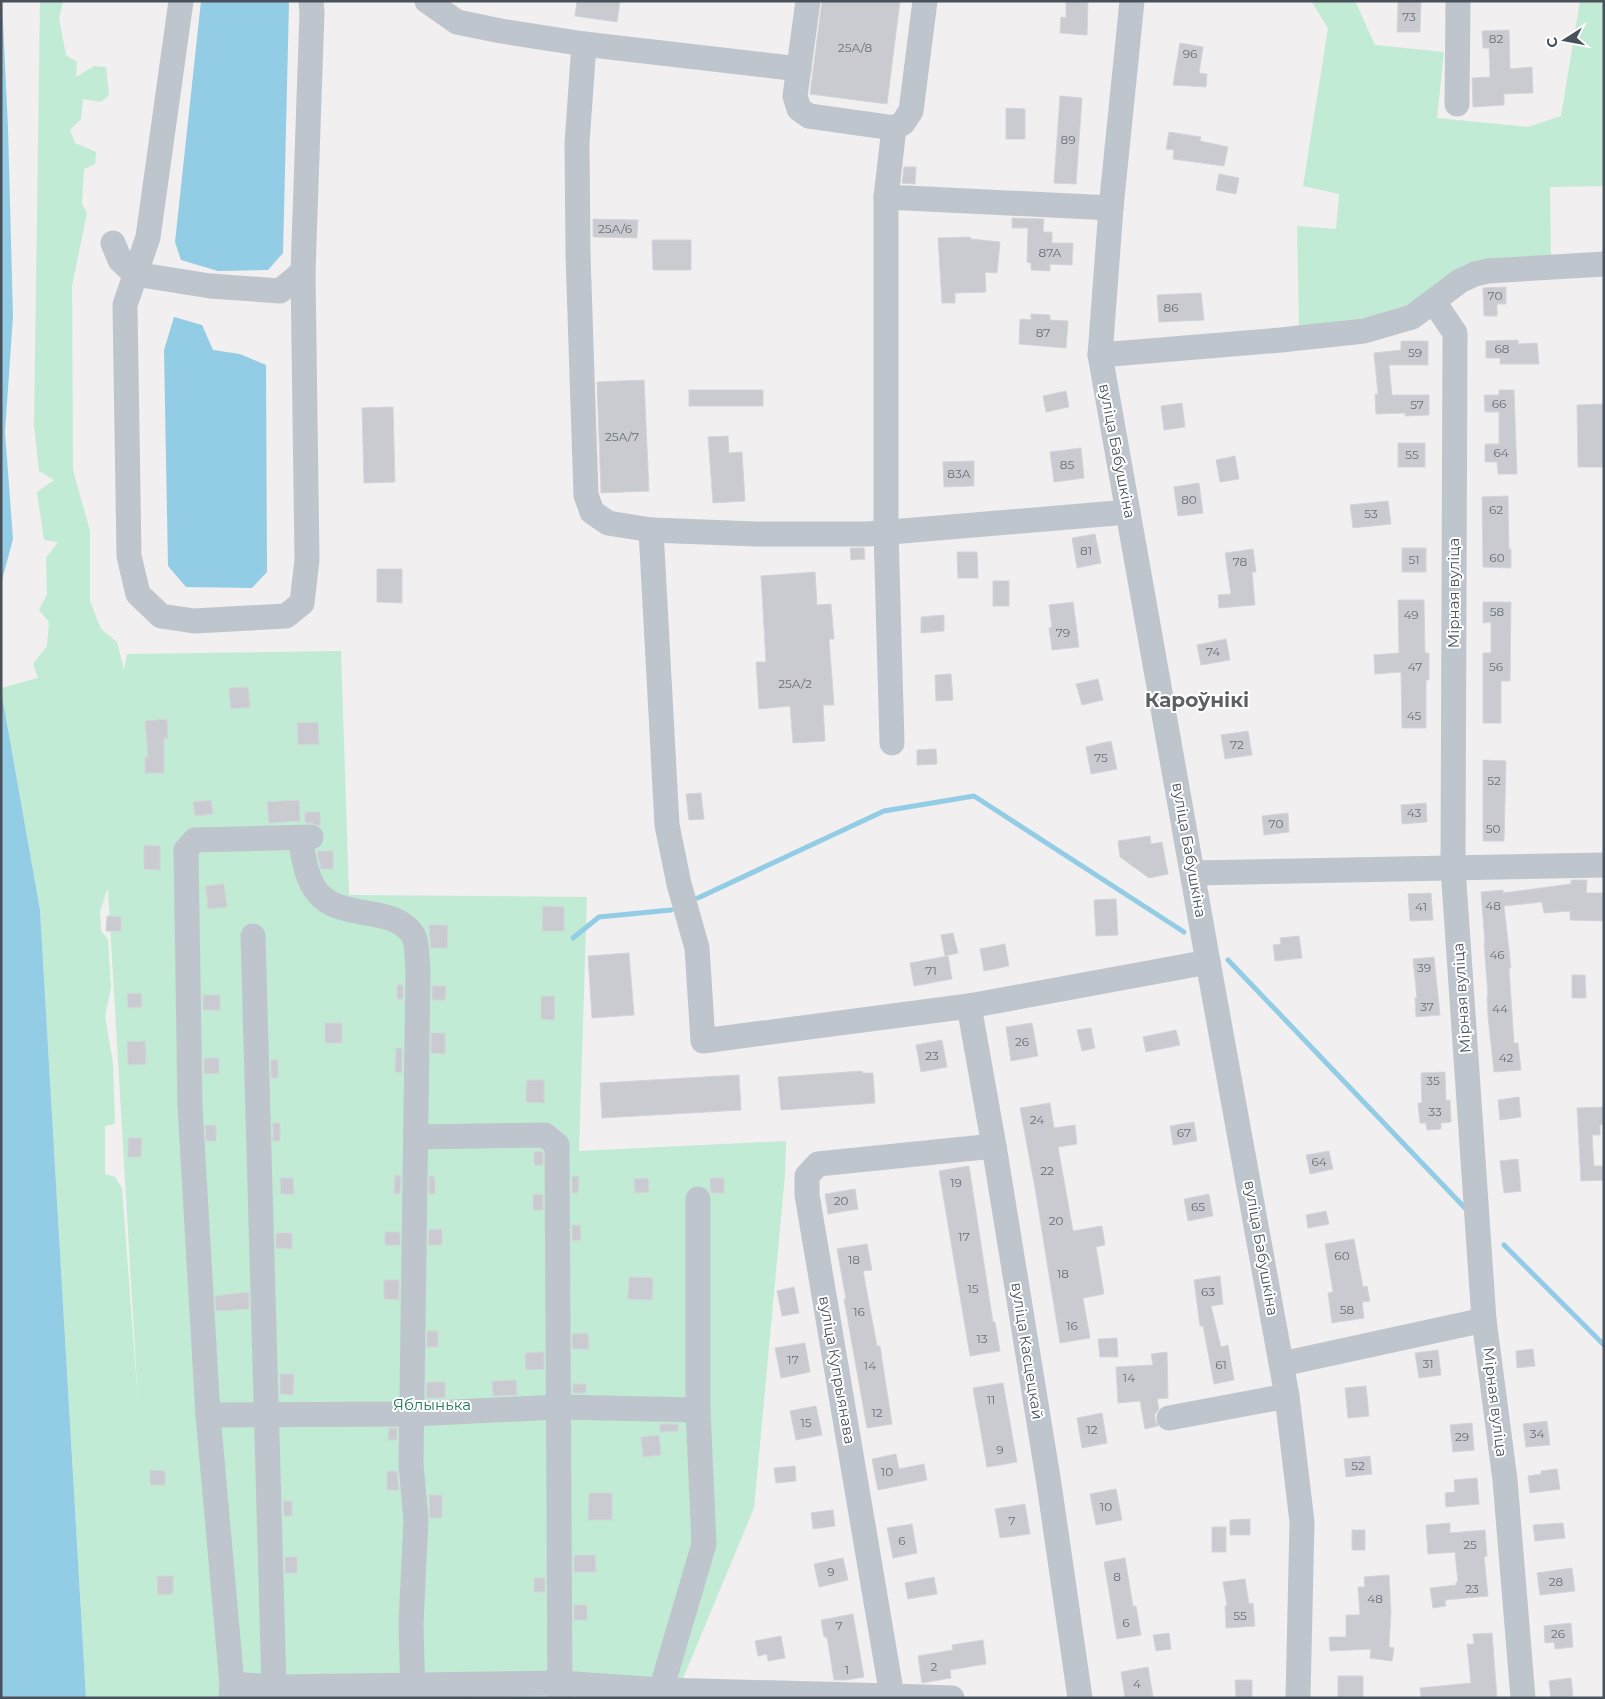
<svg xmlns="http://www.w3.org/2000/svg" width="1605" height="1699" font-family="Montserrat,sans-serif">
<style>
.green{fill:#c1ebd5;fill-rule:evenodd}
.water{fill:#92cce5}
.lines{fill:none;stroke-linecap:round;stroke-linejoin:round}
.stream{stroke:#92cce5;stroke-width:5}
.building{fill:#c9cbd1;stroke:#d4d5da}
.minor{stroke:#bfc5cd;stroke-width:25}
.labels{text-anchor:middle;stroke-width:4;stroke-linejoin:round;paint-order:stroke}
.number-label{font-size:12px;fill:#697078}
.street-label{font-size:15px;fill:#49515b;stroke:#fff}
.park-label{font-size:15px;fill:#1f7752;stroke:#fff}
.district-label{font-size:20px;font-weight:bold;fill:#5c5f63;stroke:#fff}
</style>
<rect width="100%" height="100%" fill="#f1efef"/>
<g class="green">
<path d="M40 1H63L59 18 66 55 77 62 76 77 94 66 106 67 109 95 101 102 83 99 81 119 70 130 75 143 96 152 95 164 84 169 82 204 87 213 72 286 73 470 90 531V601L101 629 117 642 124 670 127 654 341 651 349 895 587 897 579 1151 786 1141 785 1175 754 1508 682 1681 672 1698H86L40 910 1 690V688L38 678 33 664 47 646 49 622 39 610 47 594 46 558 58 542 44 540 37 492 54 480 39 471 34 426ZM107 890H108L138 1402 122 1188 115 1177 105 1174V1126L115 1124 113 1063 105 1016 111 988 108 939 101 931 100 912Z"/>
<path d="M1311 1H1355L1375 45 1444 52 1437 118 1528 127 1561 116 1580 1H1604V186L1550 187 1551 258 1371 317 1299 327 1297 226 1336 229 1339 194 1303 186 1328 28Z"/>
</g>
<g class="water">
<path d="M2 1 8 128 13 316 5 432 13 539 1 584Z"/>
<path d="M201 1H287L289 3 283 253 268 270 218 271 181 260 175 242Z"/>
<path d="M174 317 202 325 213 350 240 354 266 365 267 572 252 588 186 587 168 566 164 350Z"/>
<path d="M1 690 40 910 86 1698H1Z"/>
</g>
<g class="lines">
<g class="stream">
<path d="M698 898 884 811 974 796 1184 932"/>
<path d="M573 938 599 917 671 910"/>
<path d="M1228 960 1465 1208"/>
<path d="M1504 1245 1604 1345"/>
</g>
</g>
<g class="building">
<path d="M577 1H620L617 22 575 16Z"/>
<path d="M822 1H900L887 104 810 94Z"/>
<path d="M1066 1H1088L1087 35 1060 33 1061 17 1066 18Z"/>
<path d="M1398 1 1421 2 1420 32H1397Z"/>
<path d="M1509 30 1510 69 1532 67 1533 93 1504 94V105L1473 107 1472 78 1490 77 1489 48H1483L1482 31Z"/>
<path d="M1180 43 1203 47 1199 73 1207 74 1206 87 1173 85Z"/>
<path d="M1060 96 1082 98 1076 184 1054 183Z"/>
<path d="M1006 108 1025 109V139H1006Z"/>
<path d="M1169 132 1201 137 1200 141 1228 147 1224 166 1173 159 1174 150 1166 149Z"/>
<path d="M904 167H916L915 184 902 183Z"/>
<path d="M1219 174 1239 178 1236 194 1216 190Z"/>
<path d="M1012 218 1044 219 1043 232H1052V243H1073L1072 265 1050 264V271L1031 270V263L1027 262 1028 228H1012Z"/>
<path d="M593 219 638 220 637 238 593 237Z"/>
<path d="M970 237 971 239 1000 242 997 273 985 272 986 292 955 293V303H942L938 238Z"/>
<path d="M652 240H691V270H653Z"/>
<path d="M1506 287V304H1497V316H1484L1483 288Z"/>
<path d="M1201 293 1204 320 1159 322 1157 295Z"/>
<path d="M1031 314 1050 315V320L1068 321 1066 348 1019 344 1020 319 1031 320Z"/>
<path d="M1518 340V344L1537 343 1539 364H1500V358H1486V341Z"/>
<path d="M1401 341H1428V365H1389L1392 395H1429V415L1405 416V413L1376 414 1375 394H1378L1374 353 1401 350Z"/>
<path d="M644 380 649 491 601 493 597 382Z"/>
<rect x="689" y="390" width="74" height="16"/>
<path d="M1499 390H1514L1517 474H1498L1497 462H1485V444H1499V412H1485L1484 395H1499Z"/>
<path d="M1066 391 1069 407 1046 412 1043 396Z"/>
<path d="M1182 403 1185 427 1164 430 1161 406Z"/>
<path d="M1604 404V467H1578L1577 405Z"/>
<path d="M393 407 395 482 364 483 362 408Z"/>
<path d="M728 436 729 453 742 452 745 501 713 503 708 437Z"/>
<rect x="1398" y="443" width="27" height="24"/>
<path d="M1081 448 1084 478 1054 482 1050 452Z"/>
<path d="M1235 456 1239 479 1220 482 1216 460Z"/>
<path d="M974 461V486L944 487 943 462Z"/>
<path d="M1199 483 1203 513 1178 516 1174 487Z"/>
<path d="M1508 496 1509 549H1511V568L1483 567 1482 497Z"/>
<path d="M1388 501 1391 524 1353 528 1350 505Z"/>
<path d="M1095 534 1101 563 1077 568 1072 538Z"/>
<path d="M850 548H864L865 559 851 560Z"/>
<rect x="1402" y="548" width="24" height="24"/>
<path d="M1253 549 1256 572H1252L1255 605 1219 608 1218 595 1231 594 1225 553Z"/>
<path d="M957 552H977L978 578H958Z"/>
<path d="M377 569H402V603L377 602Z"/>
<path d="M815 572 817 605 831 604 834 639H829L834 705H823L825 741 793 743 790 706 759 709 756 662H766L761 576Z"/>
<rect x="993" y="581" width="16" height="25"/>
<path d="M1398 600H1424L1425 653H1429V680H1426V728H1402L1401 672 1375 674 1374 655 1399 653Z"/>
<path d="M1073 602 1079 647 1052 650 1049 628 1052 627 1049 605Z"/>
<path d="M1483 602H1511L1510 681H1501V723H1483V653H1491V622L1483 623Z"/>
<path d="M944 615V631L921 633V617Z"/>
<path d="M1226 639 1230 660 1201 665 1197 645Z"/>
<path d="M951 674 953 700 936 701 935 675Z"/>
<path d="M1098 679 1103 700 1082 705 1076 684Z"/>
<path d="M248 687 250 707 231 709 229 688Z"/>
<path d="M167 719 168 738H164V773H145V757H148L145 721Z"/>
<path d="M318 722 319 744 298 745 297 723Z"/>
<path d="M1248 731 1252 755 1225 759 1221 735Z"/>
<path d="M1111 741 1117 769 1091 774 1086 747Z"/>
<path d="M936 749 937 764 917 765V750Z"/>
<path d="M1483 760 1506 761 1504 841H1483Z"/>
<path d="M701 793 704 819 689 820 686 794Z"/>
<path d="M211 800 213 814 195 816 193 802Z"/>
<path d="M299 800 300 821 269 823 267 802Z"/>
<path d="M1426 803 1427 822 1402 824 1401 805Z"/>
<path d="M305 812H320V826L311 823H305Z"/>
<path d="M1288 813 1289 832 1264 835 1262 816Z"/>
<path d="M1150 836 1151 844 1162 842 1168 874 1149 878 1120 857 1118 841Z"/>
<path d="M144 845 160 846V870L144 869Z"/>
<path d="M317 851H333V869H321Z"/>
<path d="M1571 880H1587L1586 893H1604V921L1570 920V911L1544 913 1542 902 1504 906 1511 968H1509L1514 1043H1518L1521 1070 1494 1072 1488 1017 1487 995H1488L1484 943H1485L1481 892 1503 890V893L1571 884Z"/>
<path d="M224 884 227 907 208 909 206 886Z"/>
<path d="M1431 893 1433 920 1410 921 1408 894Z"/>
<path d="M1116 899 1118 935 1096 936 1094 900Z"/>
<path d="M543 906 564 907V931H542Z"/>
<path d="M107 916 121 917V931H106Z"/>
<path d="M429 925H448L447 948H431Z"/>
<path d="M953 933 958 953 945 956 941 935Z"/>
<path d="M1299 936 1302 958 1275 961 1273 945 1281 944 1280 938Z"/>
<path d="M1005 944 1009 966 984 971 980 949Z"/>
<path d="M629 953 634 1015 592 1018 588 956Z"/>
<path d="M948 956 952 979 914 986 910 963Z"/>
<path d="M1434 957 1440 1015 1416 1017 1415 998H1417L1413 959Z"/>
<path d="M1572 975H1585L1586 998H1572Z"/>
<rect x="397" y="985" width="6" height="14"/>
<path d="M432 986H446L445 1000H432Z"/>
<path d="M141 993 142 1007 128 1008 127 994Z"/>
<rect x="203" y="995" width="17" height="15"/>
<path d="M541 996H555L554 1020 541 1019Z"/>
<rect x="325" y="1023" width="17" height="20"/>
<path d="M1032 1023 1038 1056 1011 1061 1006 1027Z"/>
<path d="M1091 1028 1095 1048 1082 1051 1077 1030Z"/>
<path d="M1176 1030 1180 1045 1146 1052 1143 1037Z"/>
<path d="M431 1033H445V1054L431 1053Z"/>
<path d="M942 1040 947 1067 921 1072 916 1045Z"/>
<path d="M145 1041 146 1064 128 1065 127 1042Z"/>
<path d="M396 1048H402V1073L395 1072Z"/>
<path d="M204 1058H219V1073L204 1074Z"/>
<rect x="271" y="1060" width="7" height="18"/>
<path d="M862 1071 863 1073H873L875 1103 781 1110 778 1077Z"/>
<path d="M1445 1072 1446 1101 1450 1100 1451 1122 1441 1123V1129L1427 1130 1426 1123H1420L1418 1103H1422L1421 1073Z"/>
<path d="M739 1075 741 1110 602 1118 600 1083Z"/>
<path d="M527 1080H544V1103L526 1102Z"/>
<path d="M1519 1097 1521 1117 1500 1120 1498 1100Z"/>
<path d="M1050 1103 1054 1128 1075 1125 1077 1144 1058 1147 1073 1231 1102 1226 1105 1245 1096 1247 1104 1294 1083 1298 1090 1338 1060 1343 1035 1188 1020 1108Z"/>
<path d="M1604 1107V1124L1600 1125V1135H1592L1594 1166H1604V1180L1581 1181 1577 1108Z"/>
<path d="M1194 1122 1197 1141 1173 1145 1170 1126Z"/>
<rect x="273" y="1123" width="7" height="18"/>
<path d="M205 1125H216V1141H206Z"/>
<path d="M128 1138H142L141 1157H128Z"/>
<path d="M534 1151 543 1152V1165H534Z"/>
<path d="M1329 1151 1333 1169 1310 1174 1306 1155Z"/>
<path d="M1518 1159 1521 1191 1504 1193 1500 1161Z"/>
<path d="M969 1166 993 1322H995L1000 1351 970 1356 939 1171Z"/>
<path d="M395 1175 401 1176 400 1194H394Z"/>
<path d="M429 1176 435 1177V1194H429Z"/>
<path d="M572 1176H579L578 1193H572Z"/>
<path d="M280 1178H293L294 1194H281Z"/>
<path d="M648 1178 649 1192 635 1193 634 1179Z"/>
<path d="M710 1178H724V1193H711Z"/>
<path d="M855 1189 858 1209 828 1214 825 1194Z"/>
<path d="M533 1194 543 1195V1210H533Z"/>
<path d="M1209 1194 1213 1216 1188 1221 1184 1199Z"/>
<path d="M1326 1211 1329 1224 1308 1228 1306 1215Z"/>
<path d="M572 1225H580L581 1240 572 1241Z"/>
<path d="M442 1229V1245H428L429 1230Z"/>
<rect x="385" y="1232" width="15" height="13"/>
<path d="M276 1233H292V1249L276 1248Z"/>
<path d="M1354 1239 1363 1287 1367 1286 1370 1301 1362 1302 1364 1318 1332 1323 1328 1293 1333 1292 1325 1244Z"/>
<path d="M867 1244 872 1270 863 1271 877 1346H880L892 1424 867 1428 844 1299H846L837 1249Z"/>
<path d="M1220 1276 1223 1304 1211 1306 1221 1347 1228 1345 1234 1380 1214 1384 1203 1326H1200L1194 1280Z"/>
<path d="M629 1277 653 1278 652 1300 628 1299Z"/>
<path d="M384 1280H399V1300L384 1299Z"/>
<path d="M794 1287 799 1313 782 1316 777 1291Z"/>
<path d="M249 1292V1309L216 1311 215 1296Z"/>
<rect x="427" y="1331" width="11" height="16"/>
<path d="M588 1333 589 1349H572V1334Z"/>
<path d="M1117 1338 1118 1357H1100L1098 1339Z"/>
<path d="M805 1343 810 1372 781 1378 775 1348Z"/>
<path d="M1533 1349 1535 1366 1517 1368 1516 1351Z"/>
<path d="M1438 1350 1441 1375 1419 1378 1415 1353Z"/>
<path d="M544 1352V1369L526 1370 525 1353Z"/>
<path d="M1167 1352 1168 1398 1157 1399 1159 1409 1155 1414V1420L1158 1426 1145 1429 1140 1401 1118 1403 1116 1367 1153 1365 1151 1354Z"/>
<path d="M280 1374H294L293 1395 280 1394Z"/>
<path d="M516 1380 517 1395 493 1396 492 1381Z"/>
<path d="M427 1382H445V1398H426Z"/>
<path d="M1003 1383 1017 1462 987 1467 973 1388Z"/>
<rect x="573" y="1384" width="13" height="9"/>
<path d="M1366 1386 1369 1416 1348 1418 1345 1388Z"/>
<path d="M816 1406 822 1435 796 1440 790 1411Z"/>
<path d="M1102 1413 1107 1443 1082 1448 1077 1418Z"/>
<path d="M1547 1421 1550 1445 1526 1447 1523 1424Z"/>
<path d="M1472 1423 1474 1450 1453 1452 1450 1425Z"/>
<path d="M660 1424H678V1431L660 1432Z"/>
<path d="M389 1428H397V1440H388Z"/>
<path d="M659 1435 661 1455 643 1457 641 1437Z"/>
<path d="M896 1454 899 1469 924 1464 927 1480 878 1490 872 1459Z"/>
<path d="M1370 1456 1372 1474 1346 1477 1344 1459Z"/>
<path d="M795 1466 796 1481 776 1483 774 1468Z"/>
<path d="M1557 1469 1560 1489 1530 1493 1528 1476 1541 1474V1471Z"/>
<path d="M150 1470 165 1471V1485H150Z"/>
<path d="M387 1471H397L399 1490H387Z"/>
<path d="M1477 1478 1479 1504 1446 1507 1445 1493 1455 1492 1454 1480Z"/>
<path d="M1116 1489 1122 1520 1096 1525 1090 1494Z"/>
<path d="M589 1493H612V1520H588Z"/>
<path d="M429 1495H442V1518H430Z"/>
<path d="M283 1501H292V1516H284Z"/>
<path d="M1025 1504 1030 1534 1000 1538 995 1509Z"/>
<path d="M833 1510 835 1526 813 1529 811 1513Z"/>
<path d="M1250 1519V1535H1230V1520Z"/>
<path d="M1450 1523V1533L1485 1530 1487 1556 1484 1557 1488 1596 1445 1600 1446 1606 1433 1608 1430 1588 1456 1585V1582H1458L1455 1552 1428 1554 1426 1525Z"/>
<path d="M1563 1523 1565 1538 1535 1541 1533 1525Z"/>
<path d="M912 1524 917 1553 893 1558 887 1528Z"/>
<rect x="1212" y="1527" width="14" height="25"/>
<rect x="1352" y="1530" width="13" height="20"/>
<path d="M574 1555H595L596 1572H574Z"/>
<rect x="285" y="1557" width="12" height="16"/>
<path d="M843 1558 848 1580 819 1587 814 1564Z"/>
<path d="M1125 1558 1133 1606H1136L1141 1635 1117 1639 1104 1562Z"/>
<path d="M1572 1568 1575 1591 1540 1595 1537 1573Z"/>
<path d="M1389 1575 1391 1612 1389 1647 1394 1648 1392 1661 1370 1658 1371 1649 1330 1651 1329 1637H1346V1615H1360L1358 1587H1365L1364 1577Z"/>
<path d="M157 1576H173V1594L158 1595Z"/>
<path d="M934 1577 937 1594 908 1599 905 1583Z"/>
<rect x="534" y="1578" width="11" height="14"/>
<path d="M1245 1579 1249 1604 1253 1603 1255 1626 1226 1628 1225 1606 1227 1605 1223 1582Z"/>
<rect x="574" y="1605" width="13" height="15"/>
<path d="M853 1614 864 1677 846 1680H834L827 1637H824L821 1620Z"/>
<path d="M1571 1623 1573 1647 1555 1649 1554 1642 1545 1643 1544 1626Z"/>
<path d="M1169 1633 1171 1649 1156 1651 1153 1635Z"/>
<path d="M1492 1633 1497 1698H1421L1420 1688 1471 1683 1467 1644H1474L1473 1634Z"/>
<path d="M781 1636 785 1658 768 1661 767 1654 758 1656 755 1641Z"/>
<path d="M983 1640 986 1664 950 1670 951 1678 922 1683 918 1656 953 1650 952 1645Z"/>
<path d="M1148 1667 1153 1697 1125 1698 1121 1672Z"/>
<rect x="1338" y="1676" width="25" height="22"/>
<path d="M1571 1678 1573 1696 1551 1698 1549 1681Z"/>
<path d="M1235 1680H1252V1698H1236Z"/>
</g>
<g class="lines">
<g class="minor">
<path d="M181 1 148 237 125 305 129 556 138 594 161 616 194 621 286 616 302 603 307 560 303 272 312 12 311 1"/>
<path d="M427 1 457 22 501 31 584 44 799 69"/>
<path d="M808 1 795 96 799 109 809 116 894 128 903 123 911 111 925 1"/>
<path d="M1132 1 1111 208 1100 355 1208 962 1287 1396 1302 1522 1298 1698"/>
<path d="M584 44 577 143 578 255 586 495 592 512 608 523 651 530 756 534H867L1128 512"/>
<path d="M1457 104 1458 1"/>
<path d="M886 197 894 128"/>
<path d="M113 243 120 260 135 274 210 286 280 291 303 272"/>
<path d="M1434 302 1455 333 1453 868 1484 1320 1505 1480 1523 1698"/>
<path d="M1100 355 1281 340 1364 331 1412 317 1460 281 1475 274 1488 271 1604 264"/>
<path d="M651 530 667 825 679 884 697 948 703 1041 969 1006 1208 962"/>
<path d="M892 743 886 531V197L1111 208"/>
<path d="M300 838C304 858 306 884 323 898 347 919 395 906 413 935 417 941 417 961 418 969L411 1465 416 1519 411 1624 413 1698"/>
<path d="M1193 873 1604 865"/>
<path d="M253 936 274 1687"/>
<path d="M969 1006 994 1146 1049 1484 1080 1698"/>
<path d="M416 1137 545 1135 557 1145 560 1698"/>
<path d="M1282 1364 1484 1320"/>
<path d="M208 1415 413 1414 558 1407 698 1410"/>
<path d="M1169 1418 1287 1396"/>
<path d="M232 1684 274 1687 561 1683 661 1690 892 1696"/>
<path d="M661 1690 704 1544 698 1410V1199"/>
<path d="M231 1698 232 1684 208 1415 190 1107 186 850 195 840 311 837"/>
<path d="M952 1698 892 1696 807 1195V1176L818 1164 994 1146"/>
</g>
</g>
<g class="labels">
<g class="number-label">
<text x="1409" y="21">73</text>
<text x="1496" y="43">82</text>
<text x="855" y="52">25А/8</text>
<text x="1190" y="58">96</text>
<text x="1068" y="144">89</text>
<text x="615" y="233">25А/6</text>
<text x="1050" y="257">87А</text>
<text x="1495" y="300">70</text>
<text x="1171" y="312">86</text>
<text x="1043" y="337">87</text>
<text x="1502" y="353">68</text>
<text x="1415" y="357">59</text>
<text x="1499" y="408">66</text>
<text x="1417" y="409">57</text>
<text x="622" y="441">25А/7</text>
<text x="1501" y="457">64</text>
<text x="1412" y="459">55</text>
<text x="1067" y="469">85</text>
<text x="959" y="478">83А</text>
<text x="1189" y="504">80</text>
<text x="1496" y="514">62</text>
<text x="1371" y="518">53</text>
<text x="1086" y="555">81</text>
<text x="1497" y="562">60</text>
<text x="1414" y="564">51</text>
<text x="1240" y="566">78</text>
<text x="1497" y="616">58</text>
<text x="1411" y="619">49</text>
<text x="1063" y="637">79</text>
<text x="1213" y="656">74</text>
<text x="1415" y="671">47</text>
<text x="1496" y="671">56</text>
<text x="795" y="688">25А/2</text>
<text x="1414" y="720">45</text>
<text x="1237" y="749">72</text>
<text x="1101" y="762">75</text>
<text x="1494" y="785">52</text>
<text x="1414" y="817">43</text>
<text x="1276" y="828">70</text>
<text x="1493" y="833">50</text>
<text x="1493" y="910">48</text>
<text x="1421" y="911">41</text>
<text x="1497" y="959">46</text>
<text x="1424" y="972">39</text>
<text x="931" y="975">71</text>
<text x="1427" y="1011">37</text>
<text x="1500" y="1013">44</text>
<text x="1022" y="1046">26</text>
<text x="932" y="1060">23</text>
<text x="1506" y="1062">42</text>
<text x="1433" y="1085">35</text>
<text x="1435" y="1116">33</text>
<text x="1037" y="1124">24</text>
<text x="1184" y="1137">67</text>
<text x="1319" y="1166">64</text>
<text x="1047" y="1175">22</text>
<text x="956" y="1187">19</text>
<text x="841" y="1205">20</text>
<text x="1198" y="1211">65</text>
<text x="1056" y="1225">20</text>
<text x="964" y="1241">17</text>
<text x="1342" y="1260">60</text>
<text x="854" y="1264">18</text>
<text x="1063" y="1278">18</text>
<text x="973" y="1293">15</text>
<text x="1208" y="1296">63</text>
<text x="1347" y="1314">58</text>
<text x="859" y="1316">16</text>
<text x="1072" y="1330">16</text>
<text x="982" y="1343">13</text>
<text x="793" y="1364">17</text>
<text x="1428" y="1368">31</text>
<text x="1221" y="1369">61</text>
<text x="870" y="1370">14</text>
<text x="1129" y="1382">14</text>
<text x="991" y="1404">11</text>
<text x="877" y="1417">12</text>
<text x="806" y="1427">15</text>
<text x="1092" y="1434">12</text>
<text x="1537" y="1438">34</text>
<text x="1462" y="1441">29</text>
<text x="1000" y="1454">9</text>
<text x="1358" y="1470">52</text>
<text x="887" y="1476">10</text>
<text x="1106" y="1511">10</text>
<text x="1012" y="1525">7</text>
<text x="902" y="1545">6</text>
<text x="1470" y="1549">25</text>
<text x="831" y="1576">9</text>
<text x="1117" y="1581">8</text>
<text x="1556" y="1586">28</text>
<text x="1472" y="1593">23</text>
<text x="1375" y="1603">48</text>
<text x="1240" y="1620">55</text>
<text x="1126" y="1627">6</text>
<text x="839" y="1630">7</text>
<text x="1558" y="1638">26</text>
<text x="934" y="1671">2</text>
<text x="847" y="1674">1</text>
<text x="1137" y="1688">4</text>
</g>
<g class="street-label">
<text transform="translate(1117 451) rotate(79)" y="5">вуліца Бабушкіна</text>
<text transform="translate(1454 593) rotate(-90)" y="5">Мірная вуліца</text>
<text transform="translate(1189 850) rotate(80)" y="5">вуліца Бабушкіна</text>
<text transform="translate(1462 998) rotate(-94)" y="5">Мірная вуліца</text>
<text transform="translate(1261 1248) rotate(80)" y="5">вуліца Бабушкіна</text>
<text transform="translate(1027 1351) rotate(81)" y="5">вуліца Касцецкай</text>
<text transform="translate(837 1370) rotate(80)" y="5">вуліца Купрыянава</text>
<text transform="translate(1495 1402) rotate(83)" y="5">Мірная вуліца</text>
</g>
<g class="park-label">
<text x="432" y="1410">Яблынька</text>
</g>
<g class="district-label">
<text x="1197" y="707">Кароўнікі</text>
</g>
</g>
<rect width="1605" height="1699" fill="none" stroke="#49515b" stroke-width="5"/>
<g transform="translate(1565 40) rotate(259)" stroke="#ffffff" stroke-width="4" paint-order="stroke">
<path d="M0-4L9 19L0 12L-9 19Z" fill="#49515b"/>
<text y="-8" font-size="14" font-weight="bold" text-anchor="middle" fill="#49515b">С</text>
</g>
</svg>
